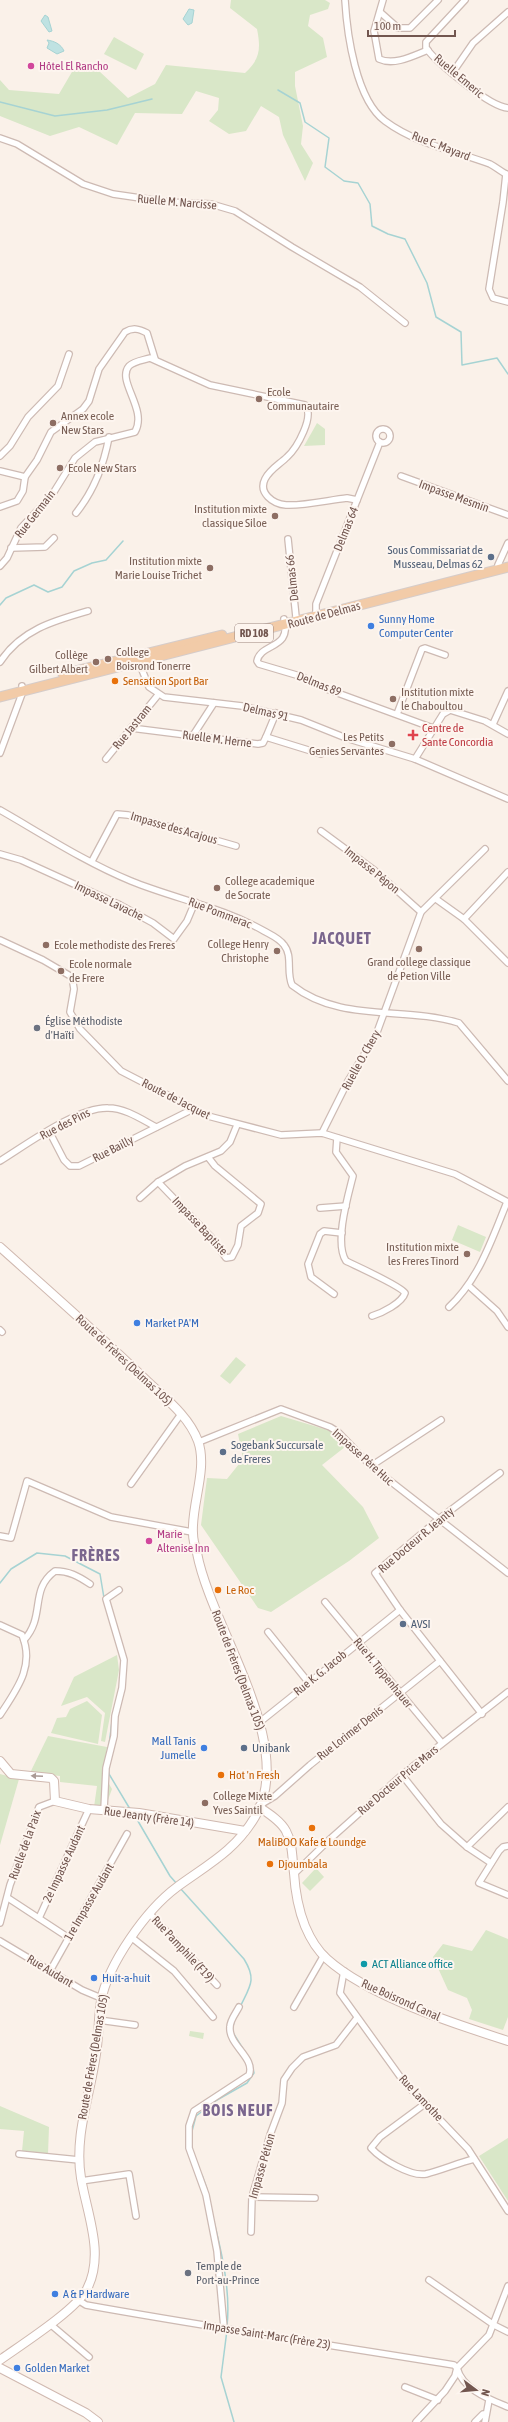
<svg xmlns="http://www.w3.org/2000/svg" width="508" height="2422" font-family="'Asap Condensed',sans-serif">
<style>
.green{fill:#d9e7c8}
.water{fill:#bfe2e2;stroke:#a6d3d3}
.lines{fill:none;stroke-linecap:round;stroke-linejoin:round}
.stream{stroke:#a6d3d3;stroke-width:1.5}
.street-casing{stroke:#cdbab3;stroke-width:8}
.secondary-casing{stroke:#d0b9b0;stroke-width:10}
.primary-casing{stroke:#d5ccca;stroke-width:11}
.street{stroke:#fff;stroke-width:5.5}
.secondary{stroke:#fff;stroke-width:8}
.primary{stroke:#f2cba8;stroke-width:9}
.oneway{fill:#aa9a95}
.hotel-dot{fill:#d1479c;stroke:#fdf5ef;stroke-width:1.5}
.education-dot{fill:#8d6e63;stroke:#fdf5ef;stroke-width:1.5}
.service-dot{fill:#5c6f8a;stroke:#fdf5ef;stroke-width:1.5}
.shop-dot{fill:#3f7fe0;stroke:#fdf5ef;stroke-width:1.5}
.food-dot{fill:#e8710a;stroke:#fdf5ef;stroke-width:1.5}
.health-dot{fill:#e0444e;stroke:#fdf5ef;stroke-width:1.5}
.worship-dot{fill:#6b7280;stroke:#fdf5ef;stroke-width:1.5}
.culture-dot{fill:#0f9aa8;stroke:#fdf5ef;stroke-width:1.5}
.labels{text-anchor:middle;stroke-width:4;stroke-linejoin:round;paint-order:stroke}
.shield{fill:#fdf5ef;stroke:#9c867f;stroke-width:1}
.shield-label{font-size:11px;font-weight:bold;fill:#72564f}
.hotel-label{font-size:12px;fill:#b23c85;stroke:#fdf5ef;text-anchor:start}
.street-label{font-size:12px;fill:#72564f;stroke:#fdf5ef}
.education-label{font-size:12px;fill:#785e54;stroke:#fdf5ef;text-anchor:start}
.service-label{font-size:12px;fill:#4e5e75;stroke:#fdf5ef;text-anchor:start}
.shop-label{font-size:12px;fill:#366cbe;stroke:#fdf5ef;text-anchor:start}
.food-label{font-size:12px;fill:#c56008;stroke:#fdf5ef;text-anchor:start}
.health-label{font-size:12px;fill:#be3a42;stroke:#fdf5ef;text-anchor:start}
.worship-label{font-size:12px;fill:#5b616d;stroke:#fdf5ef;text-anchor:start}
.culture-label{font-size:12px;fill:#0d838f;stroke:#fdf5ef;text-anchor:start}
.district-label{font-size:16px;font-weight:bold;letter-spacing:1px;fill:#7a668e;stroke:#fdf5ef}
</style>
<rect width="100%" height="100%" fill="#faf1e9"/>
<g class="green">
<path d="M231 0H325L330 3 328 9 310 15 308 26 323 38 327 57 295 72V86L303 126 301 144 313 163 305 181 283 135 279 117 261 106 246 131 229 134 209 121 218 110 219 98 196 91 182 114 135 113 117 145 79 127 50 136 0 116V80L9 90 59 94 76 65 99 71 128 98 155 84 166 65 245 73C260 59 261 49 257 29L230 8Z"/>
<path d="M114 37 144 54 136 70 104 54Z"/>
<path d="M317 423 325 429V445L304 446Z"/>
<path d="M458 1225 486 1237 480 1252 452 1240Z"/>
<path d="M236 1357 246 1365 230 1384 220 1376Z"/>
<path d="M281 1416 331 1431 345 1447 322 1465 363 1507 379 1538 349 1561 271 1612 258 1608 201 1525 207 1478 227 1479 243 1459 238 1434Z"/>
<path d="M117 1655 119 1670 105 1742 101 1741 105 1713 87 1697 61 1706 74 1677Z"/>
<path d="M87 1701 102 1715 98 1744 51 1733 57 1718 66 1717 70 1709Z"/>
<path d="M48 1736 107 1747C105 1763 103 1775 112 1789L105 1808 94 1807 97 1786 60 1782V1776L30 1773Z"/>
<path d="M0 1774 19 1779 0 1845Z"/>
<path d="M316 1868 324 1877 310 1891 302 1883Z"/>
<path d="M486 1930 508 1939V2017L503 2030 469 2019 472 2010 467 1998 448 1990 433 1957 443 1944 472 1951Z"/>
<path d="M190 2031 204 2033 203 2039 189 2036Z"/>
<path d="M0 2106 49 2127 48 2154 22 2151 24 2131 0 2129Z"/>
<path d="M508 2138V2201L479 2156Z"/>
</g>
<g class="water">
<path d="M189 9 194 10 192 23 188 25 183 19Z"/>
<path d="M45 15 48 17 52 31 49 32 41 21Z"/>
<path d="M47 40C54 41 61 44 64 51L57 54 47 48 49 43Z"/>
</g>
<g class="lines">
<g class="stream">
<path d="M278 90 300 103 305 122 329 138 325 167 344 181 358 183 370 204 372 226 388 234 405 239 427 283 436 317 461 332 462 365 497 358 508 374"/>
<path d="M0 102 55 116 107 110 152 99"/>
<path d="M0 605 6 598 34 585 48 592 62 587 74 571 92 563 106 560 123 541"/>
<path d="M0 1583 11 1569 37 1553 65 1556 100 1574 104 1598"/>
<path d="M109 1745 112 1721"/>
<path d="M108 1769 109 1774 130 1809"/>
<path d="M135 1816 170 1876 177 1884"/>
<path d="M180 1888 244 1959C257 1980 250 1986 240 2007"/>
<path d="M234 2022 232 2031 245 2052"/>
<path d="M191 2135 196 2116 217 2100 247 2083 254 2073 253 2068"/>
<path d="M202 2175 207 2189"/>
<path d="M212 2214C221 2249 231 2290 227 2326"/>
<path d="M227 2330 221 2377 234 2422"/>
</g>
<g class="street-casing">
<g id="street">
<path d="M345 0C347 34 356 100 385 121 416 144 455 151 490 164 496 167 501 172 508 175"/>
<path d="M383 0 374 31 379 59C394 66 413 56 428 50"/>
<path d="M465 0 426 42V48C437 63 490 107 508 108"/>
<path d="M380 12 398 28H410L438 0"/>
<path d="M453 72 473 43 508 12"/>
<path d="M0 138 17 144 83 184 113 194 168 202 211 204 235 211 292 247 360 287 405 323"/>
<path d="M506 174 503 202 489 289 493 298 508 302"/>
<circle cx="383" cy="436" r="7"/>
<path d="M0 456 10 446 28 417 58 386 69 354"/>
<path d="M0 471 25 477"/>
<path d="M401 476 508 515"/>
<path d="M0 507 17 501 23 491 25 477 37 460 51 432 83 409 89 401 99 369 125 332C133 327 139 329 147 333L155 359"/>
<path d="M76 513C93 492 104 464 109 437"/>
<path d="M288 539 296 617"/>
<path d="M11 548 45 547 54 538"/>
<path d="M498 565 508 543"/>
<path d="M0 566 7 558 21 528 52 495 75 458 95 442 135 432C148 409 116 381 129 366 134 361 144 360 150 358L210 385 305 405C315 416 297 448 287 457 280 464 270 469 265 479 258 493 273 504 286 505 304 506 329 500 347 498L357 500"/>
<path d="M316 617V604L380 442"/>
<path d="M284 619C292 650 261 642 257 661L259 664 303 677 324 688 433 728"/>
<path d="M138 660 149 687 164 697 242 706 301 720 346 738 415 759 508 799"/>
<path d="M0 662C21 630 53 621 88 611"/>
<path d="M397 714 422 649 425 648 445 655"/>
<path d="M493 724 508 691"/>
<path d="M131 728 258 744 263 743 266 737 321 754"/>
<path d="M192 737 214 703"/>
<path d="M266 737 276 713"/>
<path d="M0 753 23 691 22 686"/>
<path d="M106 759 158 695"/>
<path d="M415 759 443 714 450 710 485 721 508 734"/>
<path d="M0 810C42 834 85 862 131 881 175 899 222 907 264 931 271 935 279 938 284 945 293 956 286 972 292 985 340 1023 404 1006 459 1023L508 1081"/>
<path d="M321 831 374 870 421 912"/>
<path d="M0 854 21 860 120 905 153 923 174 939 187 921 195 902"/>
<path d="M92 861 117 814 128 815 236 846"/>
<path d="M436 899 464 919 508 963"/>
<path d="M464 919 508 872"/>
<path d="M0 940 43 960 72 977 74 989 70 1012 80 1029 121 1071 208 1116 281 1135 322 1133 455 1174 508 1202"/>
<path d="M49 1131 64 1160 70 1166H79L193 1109"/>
<path d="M322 1133 348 1081 376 1035 421 912 485 849"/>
<path d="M337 1138 336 1152 353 1176C348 1196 334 1243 346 1261 356 1266 401 1286 405 1293 402 1303 382 1313 372 1316"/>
<path d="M0 1161C26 1145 77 1107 108 1108 125 1108 141 1119 156 1127"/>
<path d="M158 1182 211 1237 226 1258 232 1257 238 1245 241 1226 258 1213 261 1204 215 1166 208 1157"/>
<path d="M140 1198 158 1182 185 1166 221 1151 230 1142 237 1125"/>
<path d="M320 1208 346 1206"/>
<path d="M469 1286 497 1311 508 1327"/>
<path d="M334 1294 311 1277 308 1264 320 1234 324 1231 342 1233"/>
<path d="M449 1307C479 1279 492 1239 507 1202"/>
<path d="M0 1330 2 1332"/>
<path d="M199 1442 281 1409 330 1427 338 1432 371 1466 508 1573"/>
<path d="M371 1466 441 1420"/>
<path d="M131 1484 181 1414"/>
<path d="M0 1536 11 1538 27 1481 111 1517 192 1532"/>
<path d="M325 1602 442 1743"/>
<path d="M0 1625 22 1635C35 1666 17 1689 0 1715"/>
<path d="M268 1632 309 1683"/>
<path d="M24 1640C46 1616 29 1590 55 1571 69 1571 78 1576 90 1584"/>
<path d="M482 1714 400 1610 375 1573 439 1519 500 1473"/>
<path d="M260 1722 400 1610"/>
<path d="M402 1775 441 1824 467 1847 491 1863"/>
<path d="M260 1805 275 1796 310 1765 440 1661"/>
<path d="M104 1810 106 1768 114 1736 115 1716 122 1688 124 1660 106 1599 119 1590"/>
<path d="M508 1846 503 1847 499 1851 479 1883 508 1895"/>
<path d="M467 1847 508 1807"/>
<path d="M294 1874 329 1840 402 1775 508 1692"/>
<path d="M8 1898 69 1938"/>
<path d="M149 1913 217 1985"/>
<path d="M39 1918 89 1809"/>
<path d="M0 1923 10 1885 39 1807 55 1801"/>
<path d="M131 1937 174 1971 213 2017"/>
<path d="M0 1941 82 1990 101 1998"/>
<path d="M50 1971 127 1834"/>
<path d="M344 1971 340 1993 404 2082 468 2149 508 2211"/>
<path d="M294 2007 324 1955"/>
<path d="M99 2020 135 2025"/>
<path d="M426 2103 380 2137 371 2148C381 2159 411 2177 426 2174 442 2170 458 2163 474 2159"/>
<path d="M19 2154 79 2160"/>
<path d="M81 2181 129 2174 136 2216"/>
<path d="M252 2197 315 2198"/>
<path d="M251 2232 252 2197 270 2135 282 2103 284 2080 292 2068 303 2057 336 2045 357 2018"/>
<path d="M429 2280 494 2325 508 2332"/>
<path d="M78 2300 86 2305C208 2327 331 2345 454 2365L457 2368"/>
<path d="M50 2324 89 2357"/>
<path d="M224 2328 217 2251 206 2195 189 2148V2126L194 2111 249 2075C256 2058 228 2045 230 2027 230 2020 236 2013 239 2007"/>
<path d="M457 2368C463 2390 489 2399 508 2407"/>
<path d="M405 2387 438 2400"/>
<path d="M416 2422 445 2391 455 2376 457 2368 489 2335 508 2286"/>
<path d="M475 2422 483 2414H486"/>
<path d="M485 2422 489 2400"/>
</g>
</g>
<g class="secondary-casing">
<g id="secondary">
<path d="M0 1247C48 1290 96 1332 142 1376 162 1396 188 1414 198 1441 208 1469 191 1505 193 1533 193 1540 195 1547 197 1553 211 1628 298 1745 255 1817 235 1851 207 1865 177 1887 146 1910 108 1964 101 2001 98 2019 99 2037 96 2054 90 2096 74 2136 81 2178 87 2214 105 2254 87 2289 76 2310 21 2345 0 2360"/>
<path d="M0 1761 11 1774 51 1778 54 1781 55 1801 89 1809 139 1813 245 1831"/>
<path d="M259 1807C268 1813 281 1821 286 1831 293 1844 292 1858 294 1873 295 1889 299 1911 305 1926 310 1938 317 1950 327 1959 368 1996 455 2024 508 2041"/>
<path d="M0 2368 86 2413 98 2422"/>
</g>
</g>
<g class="primary-casing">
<g id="primary">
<path d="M63 674 222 635"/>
<path d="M0 697 508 567"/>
</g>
</g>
<use href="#street" class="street"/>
<use href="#secondary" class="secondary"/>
<use href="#primary" class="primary"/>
</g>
<defs><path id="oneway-solid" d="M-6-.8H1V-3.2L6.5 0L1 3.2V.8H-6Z"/></defs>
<use class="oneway" href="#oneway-solid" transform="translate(37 1776) rotate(-178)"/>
<g class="hotel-dot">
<circle cx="31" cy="66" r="4"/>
<circle cx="149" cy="1541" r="4"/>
</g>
<g class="education-dot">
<circle cx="259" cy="399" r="4"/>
<circle cx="53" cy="423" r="4"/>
<circle cx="60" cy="468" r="4"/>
<circle cx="275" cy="516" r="4"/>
<circle cx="210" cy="568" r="4"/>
<circle cx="108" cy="659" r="4"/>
<circle cx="96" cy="662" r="4"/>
<circle cx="393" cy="699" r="4"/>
<circle cx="392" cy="744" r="4"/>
<circle cx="217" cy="888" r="4"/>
<circle cx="46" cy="945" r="4"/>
<circle cx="419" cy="949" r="4"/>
<circle cx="277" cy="951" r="4"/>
<circle cx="61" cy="971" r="4"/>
<circle cx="467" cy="1254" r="4"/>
<circle cx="205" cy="1803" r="4"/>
</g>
<g class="service-dot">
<circle cx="491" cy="557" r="4"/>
<circle cx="223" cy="1452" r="4"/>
<circle cx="403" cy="1624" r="4"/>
<circle cx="244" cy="1748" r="4"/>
</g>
<g class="shop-dot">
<circle cx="371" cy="626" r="4"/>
<circle cx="137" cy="1323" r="4"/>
<circle cx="204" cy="1748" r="4"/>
<circle cx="94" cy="1978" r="4"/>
<circle cx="55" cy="2294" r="4"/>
<circle cx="17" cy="2368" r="4"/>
</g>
<g class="food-dot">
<circle cx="115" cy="681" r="4"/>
<circle cx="218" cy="1590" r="4"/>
<circle cx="221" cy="1775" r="4"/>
<circle cx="312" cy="1828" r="4"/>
<circle cx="270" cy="1864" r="4"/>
</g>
<path class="health-dot" d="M411 729h4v4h4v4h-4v4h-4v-4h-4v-4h4z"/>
<g class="worship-dot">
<circle cx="37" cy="1028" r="4"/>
<circle cx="188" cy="2273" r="4"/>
</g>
<circle class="culture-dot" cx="364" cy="1964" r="4"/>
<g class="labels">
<rect class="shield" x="235" y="624" width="38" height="18" rx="3"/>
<g class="shield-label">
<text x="254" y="637">RD 108</text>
</g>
<g class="hotel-label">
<text x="39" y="70">Hôtel El Rancho</text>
<text x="157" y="1538">Marie<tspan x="157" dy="14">Altenise Inn</tspan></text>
</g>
<g class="street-label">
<text transform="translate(459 76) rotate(40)" y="4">Ruelle Emeric</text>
<text transform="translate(441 146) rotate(21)" y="4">Rue C. Mayard</text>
<text transform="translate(177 202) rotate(5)" y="4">Ruelle M. Narcisse</text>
<text transform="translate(454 496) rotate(20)" y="4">Impasse Mesmin</text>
<text transform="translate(35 514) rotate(-52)" y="4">Rue Germain</text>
<text transform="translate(346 529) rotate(-68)" y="4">Delmas 64</text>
<text transform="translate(292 578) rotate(-96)" y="4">Delmas 66</text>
<text transform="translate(324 615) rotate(-15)" y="4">Route de Delmas</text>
<text transform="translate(319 684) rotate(22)" y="4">Delmas 89</text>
<text transform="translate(266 712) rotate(13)" y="4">Delmas 91</text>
<text transform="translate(132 727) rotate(-51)" y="4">Rue Jastram</text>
<text transform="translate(217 739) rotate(7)" y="4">Ruelle M. Herne</text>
<text transform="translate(174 828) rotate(16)" y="4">Impasse des Acajous</text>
<text transform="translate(372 870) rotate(39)" y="4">Impasse Pépon</text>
<text transform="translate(109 901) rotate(26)" y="4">Impasse Lavache</text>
<text transform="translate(220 913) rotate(21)" y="4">Rue Pommerac</text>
<text transform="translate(361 1060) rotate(-61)" y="4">Ruelle O. Chery</text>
<text transform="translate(176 1099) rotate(27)" y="4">Route de Jacquet</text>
<text transform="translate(65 1124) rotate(-27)" y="4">Rue des Pins</text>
<text transform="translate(113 1149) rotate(-27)" y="4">Rue Bailly</text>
<text transform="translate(200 1226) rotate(47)" y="4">Impasse Baptiste</text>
<text transform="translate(124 1360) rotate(43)" y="4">Route de Frères (Delmas 105)</text>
<text transform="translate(363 1457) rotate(42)" y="4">Impasse Pére Huc</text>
<text transform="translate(416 1540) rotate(-40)" y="4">Rue Docteur R. Jeanty</text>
<text transform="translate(238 1670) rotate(69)" y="4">Route de Frères (Delmas 105)</text>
<text transform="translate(320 1673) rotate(-39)" y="4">Rue K. G. Jacob</text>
<text transform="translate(383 1673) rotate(51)" y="4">Rue H. Tippenhauer</text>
<text transform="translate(350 1733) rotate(-38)" y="4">Rue Lorimer Denis</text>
<text transform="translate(398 1780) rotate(-40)" y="4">Rue Docteur Price Mars</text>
<text transform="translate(149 1817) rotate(8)" y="4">Rue Jeanty (Frère 14)</text>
<text transform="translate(25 1845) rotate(-70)" y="4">Ruelle de la Paix</text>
<text transform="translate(64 1864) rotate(-65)" y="4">2e Impasse Audant</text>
<text transform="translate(89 1902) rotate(-60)" y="4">1re Impasse Audant</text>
<text transform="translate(183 1949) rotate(47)" y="4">Rue Pamphile (F19)</text>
<text transform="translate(50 1971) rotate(31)" y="4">Rue Audant</text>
<text transform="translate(401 2000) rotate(24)" y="4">Rue Boisrond Canal</text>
<text transform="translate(93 2057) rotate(-80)" y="4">Route de Frères (Delmas 105)</text>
<text transform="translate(421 2098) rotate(47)" y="4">Rue Lamothe</text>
<text transform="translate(262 2166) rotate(-74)" y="4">Impasse Pétion</text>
<text transform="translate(267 2335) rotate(9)" y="4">Impasse Saint-Marc (Frère 23)</text>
</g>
<g class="education-label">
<text x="267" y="396">Ecole<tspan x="267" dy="14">Communautaire</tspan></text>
<text x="61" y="420">Annex ecole<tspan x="61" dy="14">New Stars</tspan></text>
<text x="68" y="472">Ecole New Stars</text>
<text x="267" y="513" text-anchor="end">Institution mixte<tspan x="267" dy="14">classique Siloe</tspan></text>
<text x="202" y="565" text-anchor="end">Institution mixte<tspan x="202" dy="14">Marie Louise Trichet</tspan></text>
<text x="116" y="656">College<tspan x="116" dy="14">Boisrond Tonerre</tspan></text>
<text x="88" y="659" text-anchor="end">Collège<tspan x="88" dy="14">Gilbert Albert</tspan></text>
<text x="401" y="696">Institution mixte<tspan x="401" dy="14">le Chaboultou</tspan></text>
<text x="384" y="741" text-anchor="end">Les Petits<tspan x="384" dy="14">Genies Servantes</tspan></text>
<text x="225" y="885">College academique<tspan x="225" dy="14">de Socrate</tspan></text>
<text x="269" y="948" text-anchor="end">College Henry<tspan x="269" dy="14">Christophe</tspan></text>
<text x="54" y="949">Ecole methodiste des Freres</text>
<text x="419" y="966" text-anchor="middle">Grand college classique<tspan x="419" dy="14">de Petion Ville</tspan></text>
<text x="69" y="968">Ecole normale<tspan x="69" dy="14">de Frere</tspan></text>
<text x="459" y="1251" text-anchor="end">Institution mixte<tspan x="459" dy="14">les Freres Tinord</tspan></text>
<text x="213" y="1800">College Mixte<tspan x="213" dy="14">Yves Saintil</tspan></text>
</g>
<g class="service-label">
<text x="483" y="554" text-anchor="end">Sous Commissariat de<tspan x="483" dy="14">Musseau, Delmas 62</tspan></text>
<text x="231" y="1449">Sogebank Succursale<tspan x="231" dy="14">de Freres</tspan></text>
<text x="411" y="1628">AVSI</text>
<text x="252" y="1752">Unibank</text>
</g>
<g class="shop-label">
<text x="379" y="623">Sunny Home<tspan x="379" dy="14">Computer Center</tspan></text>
<text x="145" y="1327">Market PA'M</text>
<text x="196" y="1745" text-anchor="end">Mall Tanis<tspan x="196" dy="14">Jumelle</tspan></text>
<text x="102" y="1982">Huit-a-huit</text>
<text x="63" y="2298">A &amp; P Hardware</text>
<text x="25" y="2372">Golden Market</text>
</g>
<g class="food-label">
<text x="123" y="685">Sensation Sport Bar</text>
<text x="226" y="1594">Le Roc</text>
<text x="229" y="1779">Hot 'n Fresh</text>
<text x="312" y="1846" text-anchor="middle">MaliBOO Kafe &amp; Loundge</text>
<text x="278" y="1868">Djoumbala</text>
</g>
<g class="health-label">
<text x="422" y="732">Centre de<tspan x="422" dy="14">Sante Concordia</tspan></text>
</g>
<g class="worship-label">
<text x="45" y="1025">Église Méthodiste<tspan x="45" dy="14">d'Haïti</tspan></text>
<text x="196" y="2270">Temple de<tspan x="196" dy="14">Port-au-Prince</tspan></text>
</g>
<g class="culture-label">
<text x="372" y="1968">ACT Alliance office</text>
</g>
<g class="district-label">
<text x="342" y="944">JACQUET</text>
<text x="96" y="1561">FRÈRES</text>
<text x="238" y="2116">BOIS NEUF</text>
</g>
</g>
<g transform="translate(476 2390) rotate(106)" stroke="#fdf5ef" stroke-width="3" paint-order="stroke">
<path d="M0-3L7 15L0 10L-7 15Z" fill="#72564f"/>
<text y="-6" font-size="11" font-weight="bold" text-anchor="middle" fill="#72564f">N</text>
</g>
<path d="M368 30v6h87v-6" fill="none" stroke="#72564f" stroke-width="2"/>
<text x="374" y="30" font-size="12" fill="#72564f" stroke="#fdf5ef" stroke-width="3" paint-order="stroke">100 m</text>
</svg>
